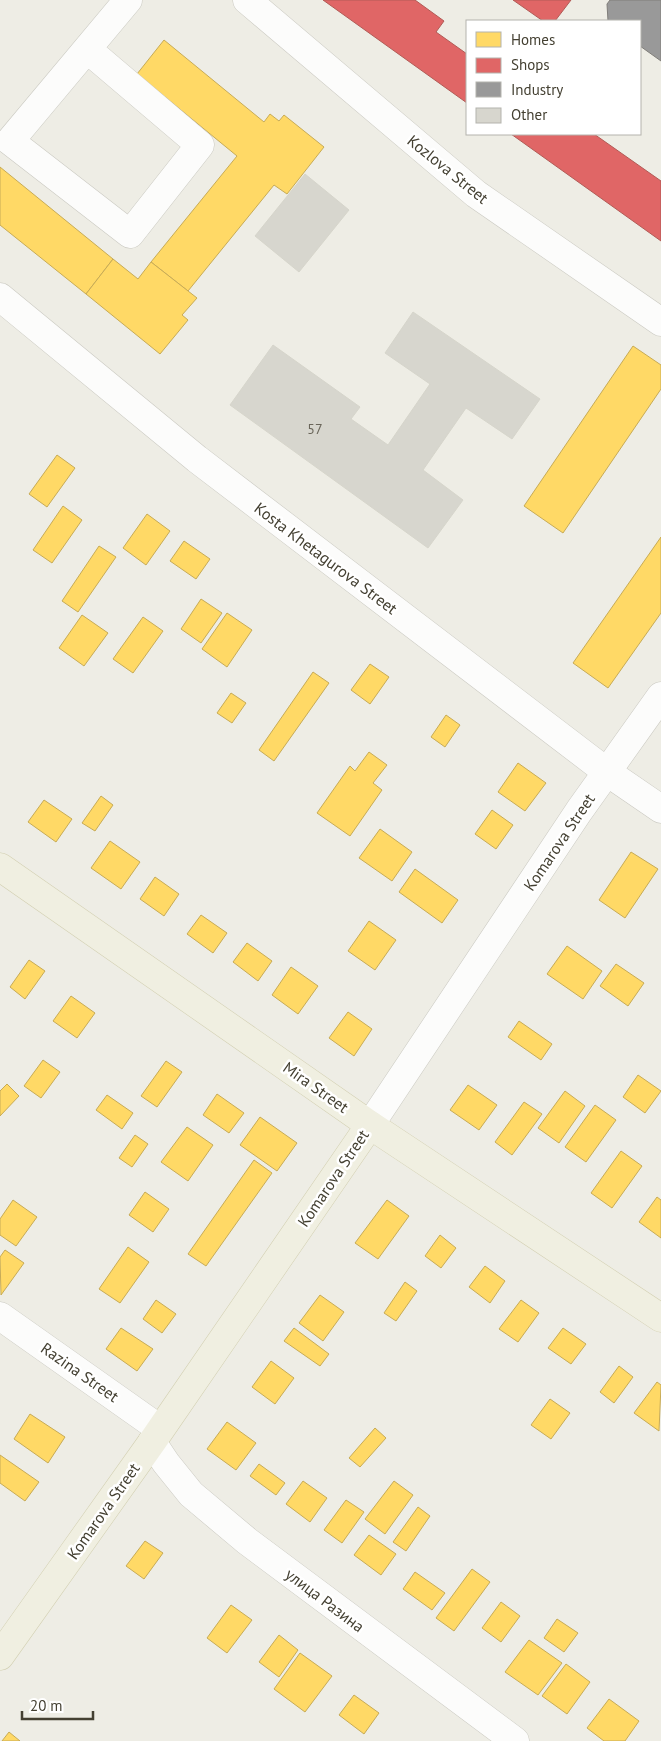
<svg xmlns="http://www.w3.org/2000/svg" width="661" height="1741" font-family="'PT Sans',sans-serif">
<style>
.homes{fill:#ffd966;stroke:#c7ab56}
.shops{fill:#e06666;stroke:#b15b56}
.industry{fill:#999;stroke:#807e7a}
.building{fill:#d7d6ce;stroke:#d6d5cb}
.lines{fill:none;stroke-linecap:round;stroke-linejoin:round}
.minor-casing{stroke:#cac9c1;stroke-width:29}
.major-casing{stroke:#d2cfb1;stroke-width:29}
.minor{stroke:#fcfcfb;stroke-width:28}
.major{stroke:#f0efe1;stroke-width:28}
.labels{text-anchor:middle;stroke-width:5;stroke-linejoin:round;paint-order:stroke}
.number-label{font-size:14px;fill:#6a665a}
.street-label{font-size:16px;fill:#444032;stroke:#fff}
</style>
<rect width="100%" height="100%" fill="#eeede5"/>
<g class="homes">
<path d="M164 40 264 122 270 114 279 121 284 115 324 147 287 194 274 185 188 291 151 262 237 156 137 74Z"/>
<path d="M0 167 113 259 86 294 0 225Z"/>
<path d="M113 259 138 279 151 262 197 298 182 315 188 320 160 354 86 294Z"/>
<path d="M633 346 661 365V389L563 533 524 506Z"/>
<path d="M57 455 75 468 47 507 29 494Z"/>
<path d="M63 506 82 520 52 563 33 550Z"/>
<path d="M147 514 170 531 146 565 123 548Z"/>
<path d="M661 537V613L608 688 573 663Z"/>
<path d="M184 541 210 559 196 579 170 561Z"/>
<path d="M99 546 116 557 78 612 62 601Z"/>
<path d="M201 599 222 613 201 643 181 629Z"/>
<path d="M227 613 252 630 227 667 202 649Z"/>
<path d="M82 615 108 633 84 666 59 648Z"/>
<path d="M143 617 163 631 133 673 113 659Z"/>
<path d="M370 664 389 677 370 704 351 690Z"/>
<path d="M313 672 329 683 274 761 259 750Z"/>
<path d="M231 693 246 703 232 723 217 713Z"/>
<path d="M446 715 460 725 445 747 431 737Z"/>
<path d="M369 752 387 765 373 783 382 790 350 836 317 813 350 766 355 771Z"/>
<path d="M518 763 546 783 525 811 498 792Z"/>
<path d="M101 796 113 805 95 831 82 823Z"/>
<path d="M44 800 72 819 56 842 28 822Z"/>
<path d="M492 810 513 825 496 849 475 834Z"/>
<path d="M380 829 412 852 392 881 359 858Z"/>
<path d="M110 841 140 862 121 889 91 868Z"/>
<path d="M631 852 658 869 625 918 599 900Z"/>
<path d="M415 869 458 900 442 923 399 892Z"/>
<path d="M155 877 179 894 164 916 140 899Z"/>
<path d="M201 915 227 933 213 953 187 934Z"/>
<path d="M369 921 396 940 375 970 348 951Z"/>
<path d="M247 943 272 961 258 981 233 962Z"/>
<path d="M567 946 602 971 583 999 547 974Z"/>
<path d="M29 960 45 971 25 999 10 987Z"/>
<path d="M616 964 644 983 628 1006 600 986Z"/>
<path d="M291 967 318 986 298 1014 272 995Z"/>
<path d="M71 996 95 1013 77 1038 53 1021Z"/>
<path d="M348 1012 372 1029 354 1056 329 1038Z"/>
<path d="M519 1021 552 1044 541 1060 508 1037Z"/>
<path d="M43 1060 60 1072 41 1098 24 1086Z"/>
<path d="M166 1061 182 1072 157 1107 141 1096Z"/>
<path d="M638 1075 661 1091 645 1113 623 1097Z"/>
<path d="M7 1084 19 1096 0 1116V1091Z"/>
<path d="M468 1085 497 1105 479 1130 450 1110Z"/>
<path d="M565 1091 585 1106 559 1143 538 1128Z"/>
<path d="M217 1094 244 1113 229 1133 203 1115Z"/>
<path d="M107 1095 133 1113 122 1129 96 1110Z"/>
<path d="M524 1102 542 1114 512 1155 495 1142Z"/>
<path d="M595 1105 616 1120 586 1162 565 1147Z"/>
<path d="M260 1117 297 1143 277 1171 240 1145Z"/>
<path d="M187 1127 213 1145 188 1181 161 1162Z"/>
<path d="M135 1135 148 1144 132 1167 119 1158Z"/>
<path d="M621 1151 642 1166 612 1208 591 1193Z"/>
<path d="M254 1160 272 1173 206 1266 188 1254Z"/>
<path d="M145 1192 169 1209 153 1232 129 1215Z"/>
<path d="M657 1197 661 1200V1238L639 1222Z"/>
<path d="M13 1200 37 1217 16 1246 0 1235V1219Z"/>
<path d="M387 1200 409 1216 378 1259 355 1243Z"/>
<path d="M440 1235 456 1248 441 1268 425 1256Z"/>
<path d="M128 1247 149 1262 120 1303 99 1289Z"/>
<path d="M5 1250 24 1263 1 1295 0 1257Z"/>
<path d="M485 1266 505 1281 490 1303 469 1287Z"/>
<path d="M405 1282 417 1291 396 1321 384 1313Z"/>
<path d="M320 1295 344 1312 323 1341 299 1323Z"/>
<path d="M156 1300 176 1314 162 1333 143 1319Z"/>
<path d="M521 1300 539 1313 518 1342 499 1329Z"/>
<path d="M121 1328 153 1349 137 1371 106 1349Z"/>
<path d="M294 1328 329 1354 320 1366 284 1341Z"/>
<path d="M563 1328 586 1344 571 1364 548 1348Z"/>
<path d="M271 1361 294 1378 275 1404 252 1387Z"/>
<path d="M619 1366 633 1377 614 1403 600 1392Z"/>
<path d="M657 1382 661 1385 659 1431 634 1413Z"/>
<path d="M550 1399 570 1413 551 1439 531 1425Z"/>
<path d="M30 1414 65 1437 48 1463 14 1439Z"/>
<path d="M227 1422 256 1443 236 1470 207 1449Z"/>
<path d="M375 1428 386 1438 360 1467 349 1458Z"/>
<path d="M0 1455 39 1482 25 1501 0 1483Z"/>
<path d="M259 1464 285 1483 276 1495 250 1476Z"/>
<path d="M303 1481 327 1498 310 1522 286 1504Z"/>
<path d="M394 1481 413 1495 385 1534 365 1519Z"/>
<path d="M346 1500 364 1512 342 1543 324 1530Z"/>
<path d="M418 1507 430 1516 406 1551 393 1542Z"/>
<path d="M369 1535 396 1554 381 1575 354 1555Z"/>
<path d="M145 1541 163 1553 144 1579 126 1566Z"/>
<path d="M472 1569 490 1582 454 1631 436 1618Z"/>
<path d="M415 1572 445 1593 432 1610 403 1589Z"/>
<path d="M501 1602 520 1616 501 1642 482 1628Z"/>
<path d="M231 1605 252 1620 227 1653 207 1638Z"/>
<path d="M557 1619 578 1633 564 1652 544 1638Z"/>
<path d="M279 1635 298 1650 279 1677 259 1662Z"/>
<path d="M529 1640 562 1663 538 1695 505 1672Z"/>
<path d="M300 1653 332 1676 305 1712 274 1689Z"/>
<path d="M566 1664 590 1682 567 1714 542 1696Z"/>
<path d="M354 1695 379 1713 364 1734 339 1715Z"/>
<path d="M609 1699 639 1721 625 1741H604L587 1728Z"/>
<path d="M9 1732 20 1741H2Z"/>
</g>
<g class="shops">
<path d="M323 0H415L444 21 436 32 467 54V103Z"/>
<path d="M513 0H571L555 21H543Z"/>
<path d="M511 134H594L661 181V241Z"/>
</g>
<path class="industry" d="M610 0H661V61L640 46V21H608L607 4Z"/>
<g class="building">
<path d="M305 174 349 210 299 272 255 236Z"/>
<path d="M413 312 540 399 512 439 466 408 423 470 463 500 428 548 230 405 273 345 360 407 351 419 388 445 430 384 385 353Z"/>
</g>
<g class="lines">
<g class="minor-casing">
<g id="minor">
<path d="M247 0 476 194 661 322"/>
<path d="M87 49 200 145 130 234 10 141 128 0"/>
<path d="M0 297 197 459 607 772 661 809"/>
<path d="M370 1125 579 811 661 696"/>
<path d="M0 1316 160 1429"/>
<path d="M152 1442 166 1463 191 1494 247 1541 515 1741"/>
</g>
</g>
<g class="major-casing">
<g id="major">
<path d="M0 867 370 1125 661 1318"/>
<path d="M0 1656 152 1442 370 1125"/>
</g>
</g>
<use href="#minor" class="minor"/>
<use href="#major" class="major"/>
</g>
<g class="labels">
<g class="number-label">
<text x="315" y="434">57</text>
</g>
<g class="street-label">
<text transform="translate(448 169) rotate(39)" y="6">Kozlova Street</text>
<text transform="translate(326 558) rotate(37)" y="6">Kosta Khetagurova Street</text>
<text transform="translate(559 842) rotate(-56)" y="6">Komarova Street</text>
<text transform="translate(316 1087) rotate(35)" y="6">Mira Street</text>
<text transform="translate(333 1178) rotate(-56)" y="6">Komarova Street</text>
<text transform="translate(80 1372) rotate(35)" y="6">Razina Street</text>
<text transform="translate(103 1511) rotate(-55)" y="6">Komarova Street</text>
<text transform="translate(325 1600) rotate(37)" y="6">улица Разина</text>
</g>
</g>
<rect x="466" y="20" width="175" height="115" fill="#ffffff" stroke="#b4b3ad"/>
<rect x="476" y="32" width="25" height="15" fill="#ffd966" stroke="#b4b3ad"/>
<text x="511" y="45" font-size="15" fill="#444032">Homes</text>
<rect x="476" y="58" width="25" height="15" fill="#e06666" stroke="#b4b3ad"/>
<text x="511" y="70" font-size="15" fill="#444032">Shops</text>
<rect x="476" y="82" width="25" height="15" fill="#999999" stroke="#b4b3ad"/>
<text x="511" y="95" font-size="15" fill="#444032">Industry</text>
<rect x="476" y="108" width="25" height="15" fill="#d7d6ce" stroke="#b4b3ad"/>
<text x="511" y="120" font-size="15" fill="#444032">Other</text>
<path d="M22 1711v8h71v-8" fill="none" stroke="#444032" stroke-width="2.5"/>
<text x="30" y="1711" font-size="15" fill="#444032" stroke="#ffffff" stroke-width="4" paint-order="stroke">20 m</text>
</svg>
